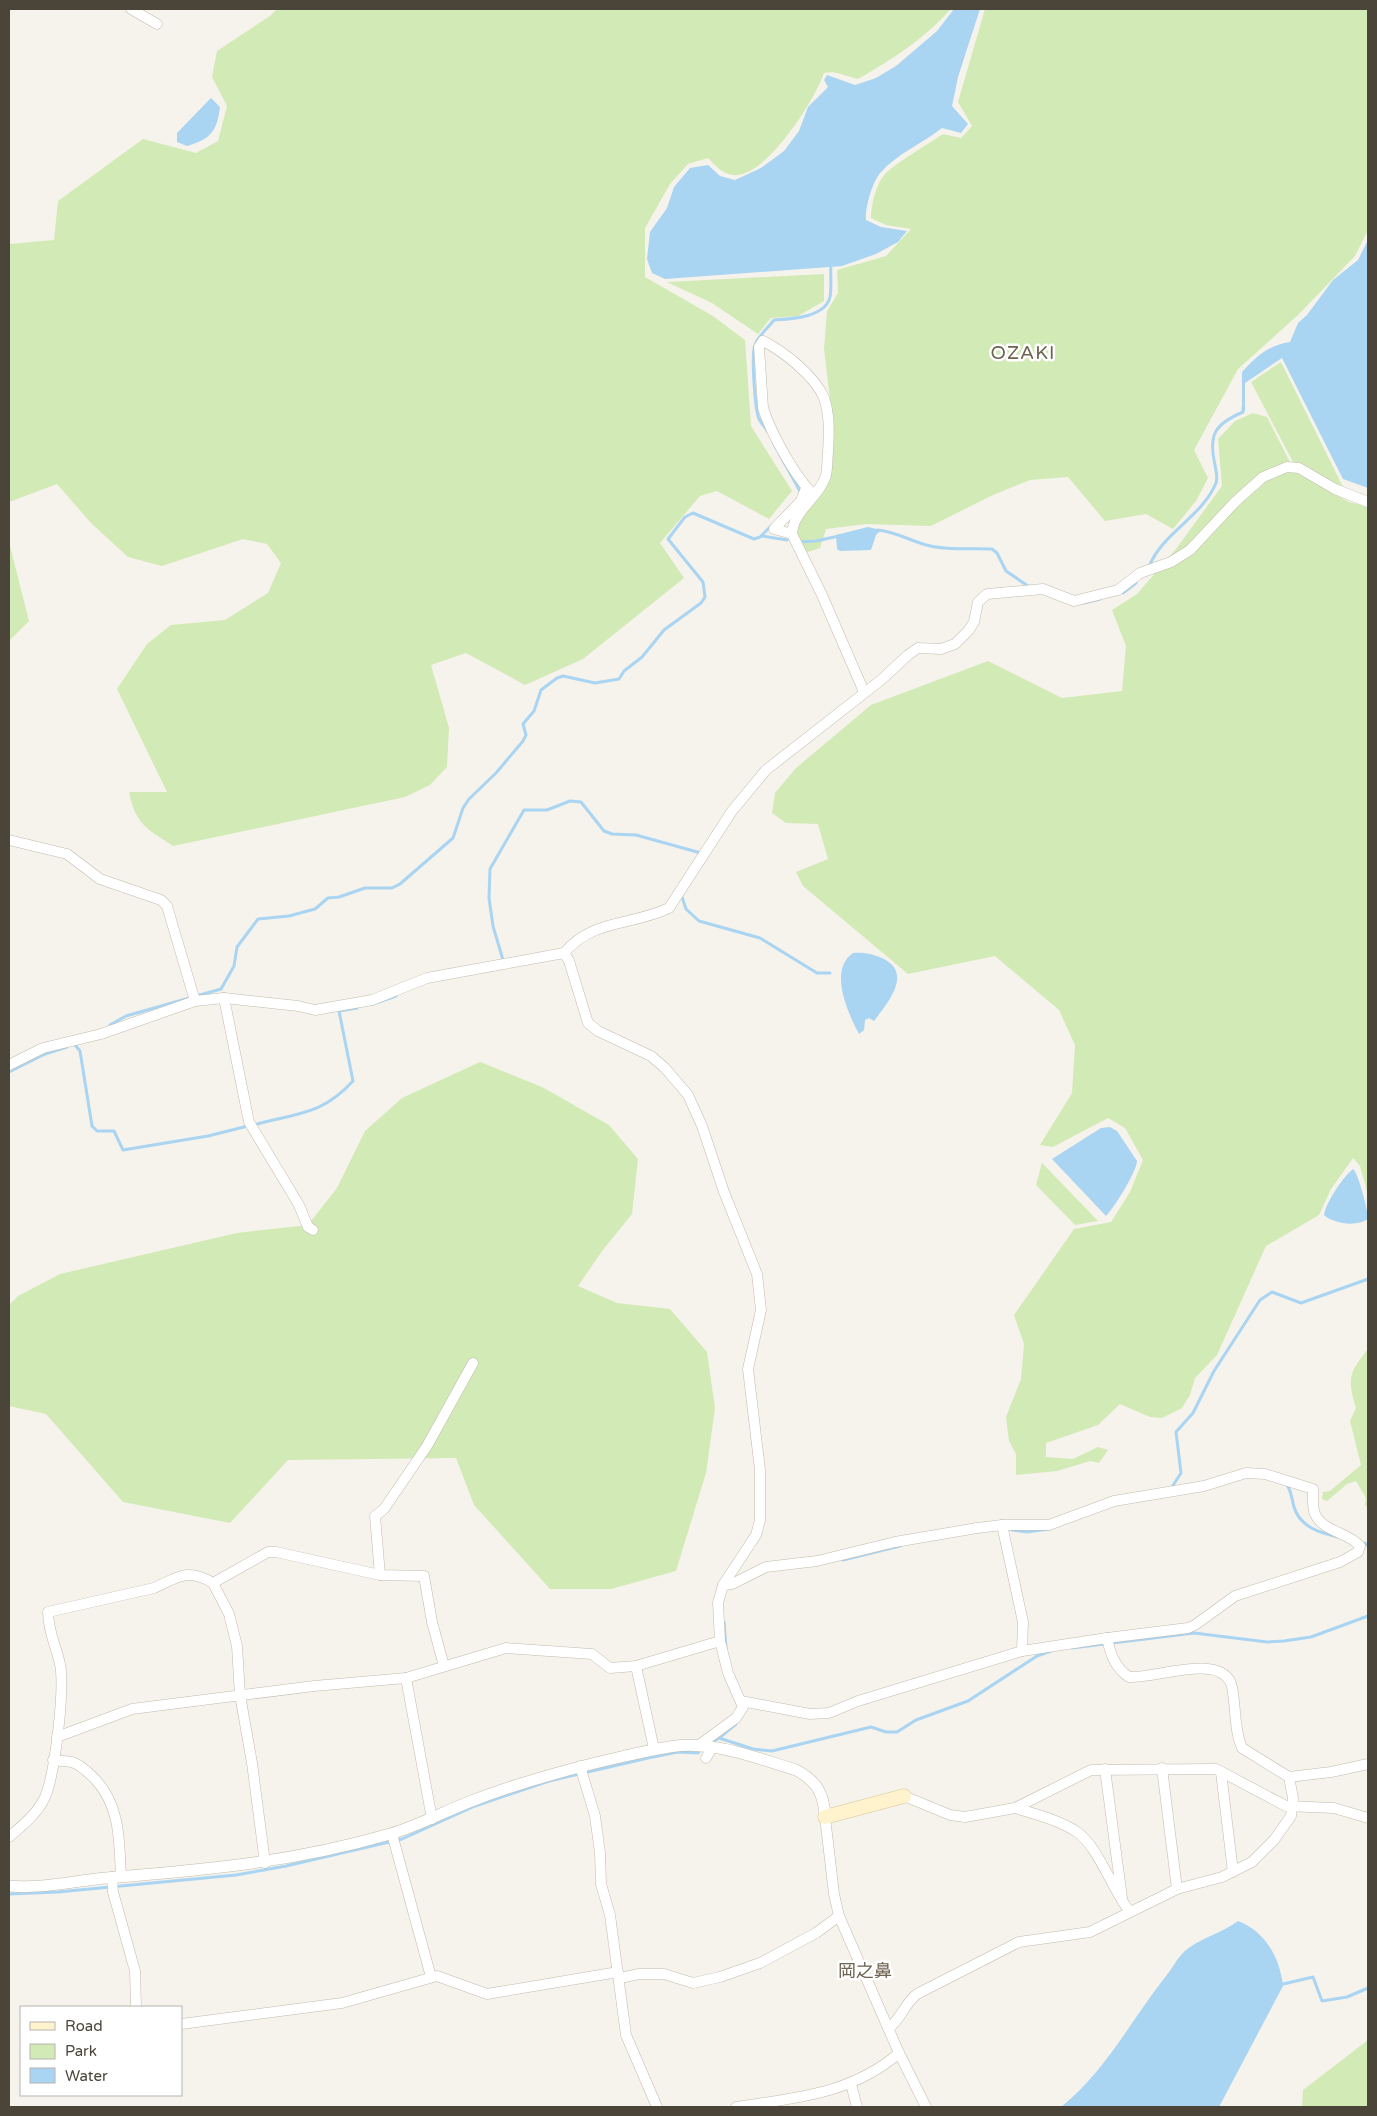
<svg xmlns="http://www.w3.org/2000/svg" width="1377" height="2116" font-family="'Varela Round','Noto Sans JP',sans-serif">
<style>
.green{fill:#d2eab5}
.water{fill:#a9d4f2}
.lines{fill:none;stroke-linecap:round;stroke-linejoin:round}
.stream{stroke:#a9d4f2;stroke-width:3}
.minor-casing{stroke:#c2bbae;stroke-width:11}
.tertiary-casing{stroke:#c2bbae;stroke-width:12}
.secondary-casing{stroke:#d6c79b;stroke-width:15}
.minor{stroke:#fff;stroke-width:10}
.tertiary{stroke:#fff;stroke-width:11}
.secondary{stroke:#fff3cd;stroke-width:14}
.labels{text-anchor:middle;stroke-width:5;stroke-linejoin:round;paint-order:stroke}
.neighbourhood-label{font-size:18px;fill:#6e6250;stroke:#fff}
.quarter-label{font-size:19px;letter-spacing:1px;fill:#6e6250;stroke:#fff}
</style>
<rect width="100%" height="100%" fill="#f6f3ec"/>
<g class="green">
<path d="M277 9H951C924 39 893 59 858 79L833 72 824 73C815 100 765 179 733 175 721 173 716 166 708 158L688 164 670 184 645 228V277L713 316 745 340 751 426 792 491 769 519 717 491 700 496 660 543 684 578 583 659 525 685 466 653 431 665 449 728 447 767 430 785 405 797 173 846C146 828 136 825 129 792H167L117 689 147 644 171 625 225 620 268 593 281 563 267 544 243 539 162 566 128 557 91 523 57 484 9 502V244L54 240 58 201 143 139 196 153 218 141 227 106 212 77 217 51 270 16Z"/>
<path d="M985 9H1368V230L1355 256 1298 315 1238 369 1194 450 1208 478 1196 501 1173 529 1146 514 1105 521 1068 477 1030 480 993 495 931 526 866 524 826 529 820 548 805 553 795 527 831 474 833 424 824 349 827 311 838 293 837 270 886 256 911 229 886 225 871 218C871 204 876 184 885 174 896 163 928 144 943 134L961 138 972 126 958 102Z"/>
<path d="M824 274V301L798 316 771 318 758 334 712 303 667 282Z"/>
<path d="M1281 362 1344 489 1301 464 1293 462 1251 382Z"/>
<path d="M1253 413 1267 417 1295 472 1349 502 1368 507V1195L1360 1166 1353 1158 1331 1189 1319 1215 1266 1246 1217 1355 1195 1378 1190 1395 1182 1408 1162 1418 1150 1417 1120 1404 1098 1425 1046 1443V1457L1073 1459 1098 1447 1108 1450 1099 1463 1090 1461 1057 1471 1016 1475V1454L1009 1441 1006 1417 1021 1379 1024 1344 1014 1315 1074 1229 1111 1222 1130 1192 1143 1160 1125 1128 1108 1118 1053 1147 1040 1145 1072 1093 1075 1045 1059 1010 995 956 908 974 803 886 796 872 828 859 818 824 786 823 772 813 775 793 796 768 871 705 988 661 1062 698 1122 691 1126 646 1112 610 1137 594 1176 549 1222 486 1218 439 1235 421Z"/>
<path d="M9 542 29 621 9 641Z"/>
<path d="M480 1062 542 1087 609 1125 638 1159 632 1214 602 1251 578 1286 617 1303 670 1309 707 1352 715 1408 706 1473 676 1571 611 1589H550L474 1505 456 1458 288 1460 230 1523 123 1502 46 1414 9 1406V1305L18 1296 60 1274 237 1233 308 1225 337 1188 365 1131 402 1098Z"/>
<path d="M1042 1163 1098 1221 1075 1225 1036 1185Z"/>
<path d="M1368 1349V1508L1365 1505 1366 1498 1356 1481 1347 1484 1327 1501 1322 1499 1323 1492 1330 1491 1361 1465 1350 1421 1356 1408C1347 1378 1349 1373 1368 1349Z"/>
<path d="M1368 2040V2107H1302L1303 2090Z"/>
</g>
<g class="water">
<path d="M954 9H980L958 77 952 106 968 124 961 133 942 128C923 143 897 154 881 172 872 182 865 208 866 220L881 227 907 231 898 242 876 254 842 266 665 279 652 273 647 259 650 232 667 208 674 187 690 168 708 165 720 176 735 180 761 168 784 151 799 131 808 107 828 87 824 80 827 75 855 85 876 78 896 66 937 31Z"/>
<path d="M211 98 220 107C217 132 210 139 187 146L177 142V133Z"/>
<path d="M1368 240V488L1343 479 1282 358 1245 383V411H1242V372C1256 357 1268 345 1290 342L1298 323 1307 315 1333 280 1358 260Z"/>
<path d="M868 527 881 530 876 535 871 550 840 551 837 549 836 535Z"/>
<path d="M853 953C865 952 873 954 884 959 913 974 887 1004 874 1021L869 1018 865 1020 864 1030 859 1034C848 1013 828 970 853 953Z"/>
<path d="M1110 1127 1117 1131 1137 1161C1136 1173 1115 1206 1106 1216L1052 1159 1101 1128Z"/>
<path d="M1353 1169C1358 1172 1368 1211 1368 1219 1357 1227 1334 1224 1324 1215 1326 1202 1343 1177 1353 1169Z"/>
<path d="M1238 1921C1265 1931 1280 1958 1283 1986L1219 2107H1061C1106 2071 1131 2020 1166 1976 1172 1969 1176 1960 1182 1954 1196 1939 1221 1934 1238 1921Z"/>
</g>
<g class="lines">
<g class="stream">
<path d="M768 432C765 427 761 423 759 419 755 410 751 354 755 345 758 336 768 328 774 320 790 319 825 318 830 297 832 286 830 275 831 264"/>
<path d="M774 444 801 493"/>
<path d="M878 530C895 532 907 539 923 544 944 551 970 548 992 549L997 553 1006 571 1028 586"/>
<path d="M762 536 787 540"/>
<path d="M799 542 816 541 839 536"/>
<path d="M1149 567C1162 533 1202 517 1216 483 1218 477 1216 471 1215 465 1208 434 1215 424 1243 412V407"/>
<path d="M1123 593 1136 583"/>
<path d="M1084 603 1100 599"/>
<path d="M681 894 686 909 699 921 760 938 817 973H830"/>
<path d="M500 961 503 960 493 926 489 898 490 869 524 810H547L570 801 581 802 604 831 612 834 636 835 701 853"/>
<path d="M373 1004 396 996"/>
<path d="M110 1025 126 1016 221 989 234 966 237 947 258 919 289 916 315 909 328 898 339 897 365 888H392L400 884 453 838 463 808 469 799 496 773 523 741 526 735 523 724 534 711 541 690 557 678 563 676 595 683 619 679 624 671 642 657 664 630 701 603 705 597 703 582 668 539 685 517 693 513 754 539 760 537 772 525"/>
<path d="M75 1045 80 1051 92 1126 97 1131H114L123 1150 208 1136 248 1126"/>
<path d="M9 1072 45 1054 67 1047"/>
<path d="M254 1125C296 1113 321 1116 353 1081L339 1011 357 1008"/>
<path d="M1287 1485C1291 1490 1292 1500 1294 1507 1300 1527 1320 1533 1338 1537"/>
<path d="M1172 1487 1181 1473 1176 1432 1193 1413 1214 1371 1260 1300 1272 1292 1301 1303 1368 1279"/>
<path d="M1012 1530 1027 1532 1049 1529"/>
<path d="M1365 1543 1368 1546"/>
<path d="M843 1560 900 1546"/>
<path d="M724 1622 726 1648"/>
<path d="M1072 1648 1194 1633 1267 1642 1284 1641 1311 1637 1368 1616"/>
<path d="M719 1738 736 1724"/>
<path d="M710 1744 719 1738 753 1749 772 1751 871 1727 886 1732H897L916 1720 968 1701 1037 1656 1051 1651"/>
<path d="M9 1894 58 1892 236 1875 286 1866 402 1839 475 1806 549 1781 648 1758 678 1752 698 1753 701 1750"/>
<path d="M1279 1985 1313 1977 1322 2001 1347 1997 1368 1988"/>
</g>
<g class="minor-casing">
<g id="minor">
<path d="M131 9 157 24"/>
<path d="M814 495C795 477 771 433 763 408L759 347 763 341C783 351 815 376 824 398 830 415 829 434 828 452 827 460 828 471 825 478 818 498 793 511 792 534L822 595 864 692"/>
<path d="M792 534 774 529 801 501 806 488"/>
<path d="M9 840 67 854 100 879 161 900 167 906 195 1001"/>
<path d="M564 953C594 918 632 926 669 908L732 811 766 770 881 680 908 655 918 648 941 649 955 644 969 630 974 622 978 602 987 594 1043 589 1074 601 1118 590 1140 573 1171 562 1190 550 1235 502 1263 477 1287 467 1299 468 1335 489 1368 502"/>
<path d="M564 953 569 961 588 1023 598 1031 651 1056 665 1068 688 1095 702 1126 724 1192 757 1274 761 1310 748 1369 760 1470V1520L756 1535 723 1585 718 1603 720 1641 728 1673 743 1707 736 1718 699 1745"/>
<path d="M224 998 249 1122 299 1205 308 1227 313 1230"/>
<path d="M9 1065 43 1048 101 1034 195 1001 224 998 298 1006 315 1010 372 1000 427 978 564 953"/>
<path d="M1002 1525 1023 1622 1022 1651 1107 1638"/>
<path d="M213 1583 268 1552H276L380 1575"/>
<path d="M723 1585 732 1584 766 1567 817 1561 895 1542 977 1528 1002 1525H1049L1114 1501 1204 1486 1246 1473 1265 1474 1313 1489C1313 1497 1312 1507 1315 1514 1323 1532 1348 1532 1360 1546L1358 1552 1340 1562 1235 1596 1195 1625 1188 1628 1107 1638C1110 1653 1115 1668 1129 1677 1155 1679 1224 1651 1232 1687 1236 1706 1234 1730 1242 1748L1289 1777"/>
<path d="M444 1666 432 1622 424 1576 380 1575 375 1516 384 1509 427 1446 473 1363"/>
<path d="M636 1666 654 1749"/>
<path d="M406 1678 432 1819"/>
<path d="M741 1701 810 1714 829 1713 858 1701 1022 1651"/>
<path d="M57 1737 132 1709 314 1686 406 1678 506 1648 592 1654 610 1668 636 1666 720 1641"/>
<path d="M706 1758 712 1748"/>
<path d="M53 1760C59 1761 66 1761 72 1762 81 1765 88 1772 94 1778 121 1806 119 1841 121 1877"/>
<path d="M580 1766 595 1816 600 1853 601 1884 610 1915 626 2035 657 2107"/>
<path d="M1162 1768 1177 1889"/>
<path d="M1105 1769 1122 1898"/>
<path d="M1221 1772 1233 1872"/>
<path d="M904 1796 950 1815 965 1817 1015 1808 1091 1770 1216 1769 1286 1806 1334 1808 1368 1818"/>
<path d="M1015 1808C1035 1814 1059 1820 1077 1832 1098 1846 1113 1891 1130 1912"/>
<path d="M825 1817 834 1894 839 1916 899 2053 926 2107"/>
<path d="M392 1834 431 1977"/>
<path d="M9 1837C22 1826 38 1813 45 1797 55 1774 65 1689 60 1664 56 1646 48 1631 48 1612L154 1588C177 1578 187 1567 213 1583L229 1614 237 1646 240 1695 252 1763 265 1863"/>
<path d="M112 1877 113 1892 135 1971 136 2007"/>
<path d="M620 1978 639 1974H664L693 1983 720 1977 760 1963 816 1933 839 1916"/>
<path d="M181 2024 342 2003 437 1976 487 1994 618 1972"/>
<path d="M889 2028C901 2019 905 2003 917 1994L1019 1942 1090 1932 1177 1889 1222 1877 1252 1862 1274 1840 1291 1816 1293 1798 1289 1777 1331 1772 1368 1764"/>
<path d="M851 2084 857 2107"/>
<path d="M736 2107C795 2098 852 2094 899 2053"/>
</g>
</g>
<g class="tertiary-casing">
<path id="tertiary" d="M9 1886C41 1889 73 1881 106 1878 205 1870 294 1862 390 1834 418 1826 443 1812 469 1802 520 1782 572 1768 625 1756 650 1751 676 1743 701 1746 733 1748 766 1761 796 1770 817 1781 824 1794 825 1817"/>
</g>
<g class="secondary-casing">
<path id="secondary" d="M825 1817 904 1796"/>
</g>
<use href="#minor" class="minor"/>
<use href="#tertiary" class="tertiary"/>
<use href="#secondary" class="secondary"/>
</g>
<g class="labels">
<g class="neighbourhood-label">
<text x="865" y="1977">岡之鼻</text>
</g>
<g class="quarter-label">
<text x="1023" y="359">OZAKI</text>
</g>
</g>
<rect width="1377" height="2116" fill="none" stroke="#4b4439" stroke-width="20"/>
<rect x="20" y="2006" width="162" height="90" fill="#ffffff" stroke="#b7b4b0"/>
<rect x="30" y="2022" width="25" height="8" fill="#fff3cd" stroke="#b7b4b0"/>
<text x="65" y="2031" font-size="15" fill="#4b4439">Road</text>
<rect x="30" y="2044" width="25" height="15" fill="#d2eab5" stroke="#b7b4b0"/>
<text x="65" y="2056" font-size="15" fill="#4b4439">Park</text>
<rect x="30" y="2068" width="25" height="15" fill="#a9d4f2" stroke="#b7b4b0"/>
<text x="65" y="2081" font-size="15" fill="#4b4439">Water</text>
</svg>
